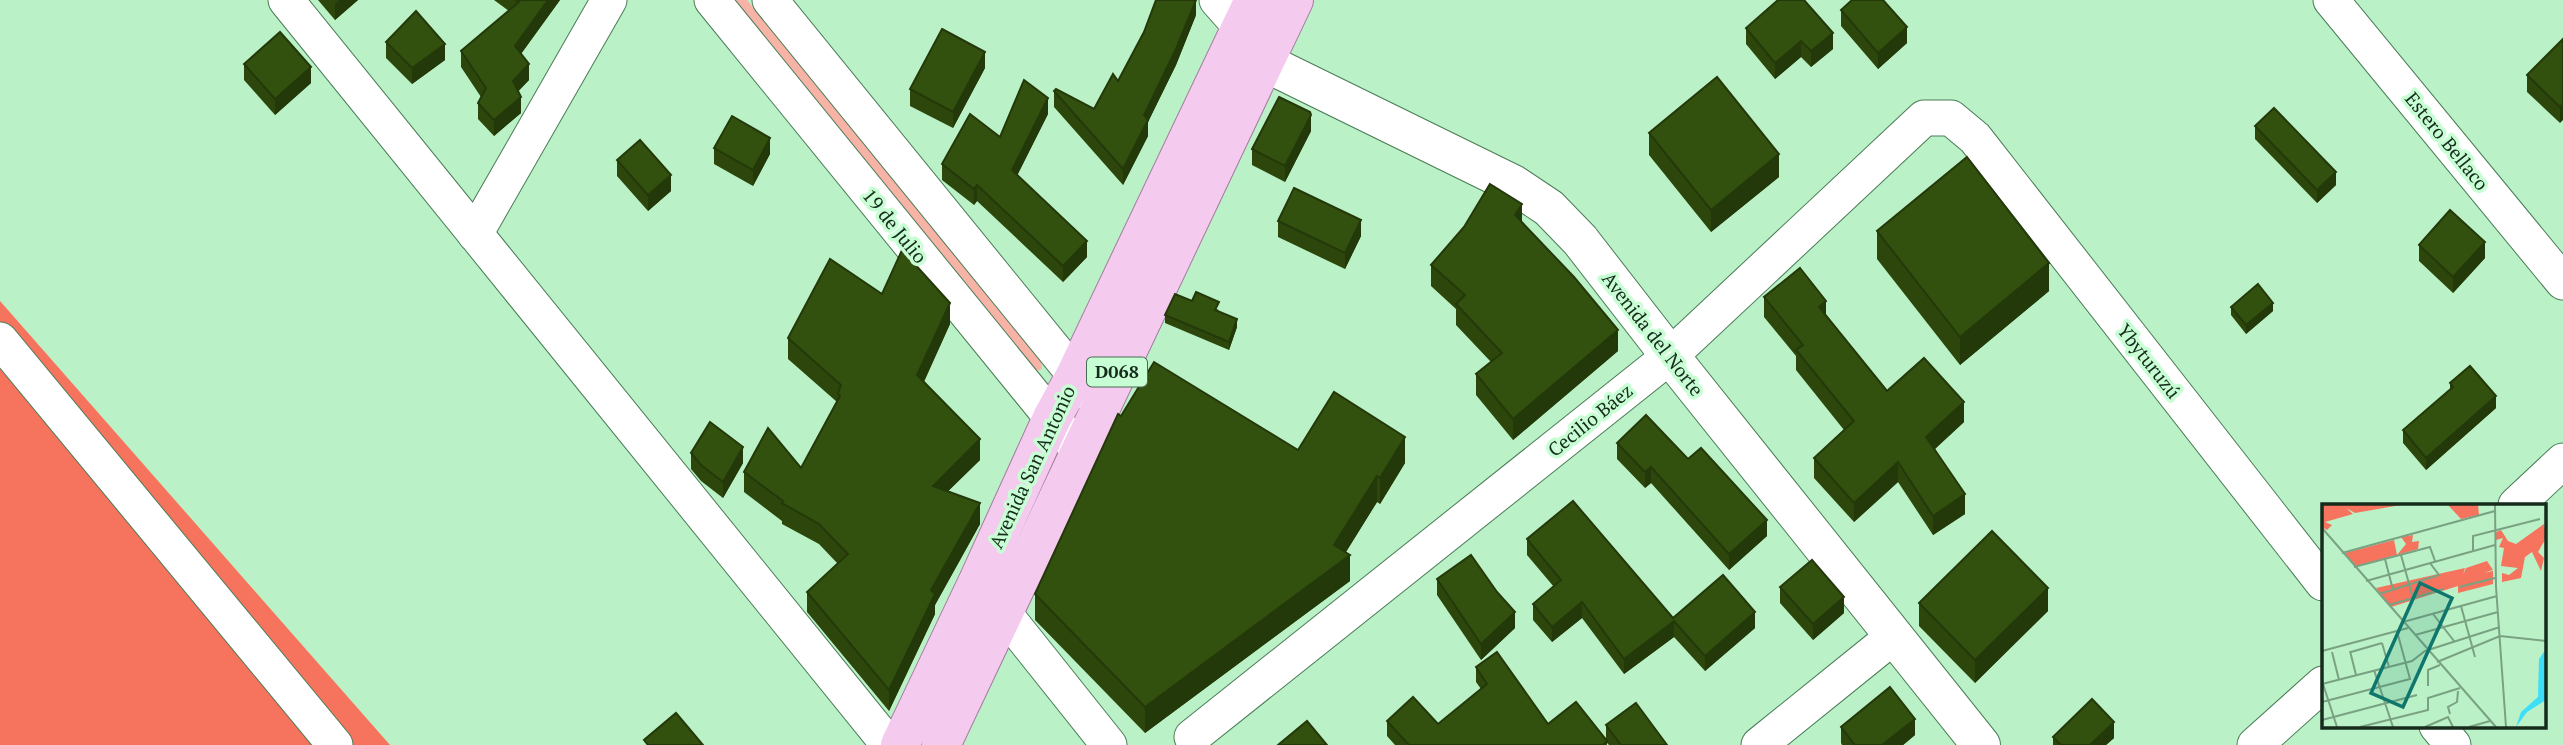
<svg xmlns="http://www.w3.org/2000/svg" width="2563" height="745" font-family="'PT Serif',serif">
<style>
.green{fill:#f6b3a6}
.forest{fill:#f6735d}
.lines{fill:none;stroke-linecap:round;stroke-linejoin:round}
.minor-casing{stroke:#4a7c57;stroke-width:37}
.tertiary-casing{stroke:#4a7c57;stroke-width:40}
.primary-casing{stroke:#a37b9f;stroke-width:40}
.minor{stroke:#fff;stroke-width:35}
.tertiary{stroke:#fff;stroke-width:38}
.primary{stroke:#f5caef;stroke-width:38}
.wall{fill:#2c460c}
.shaded-wall{fill:#24390a}
.building{fill:#33510e;stroke:#24390a;stroke-width:2}
.labels{text-anchor:middle;stroke-width:7;stroke-linejoin:round;paint-order:stroke}
.shield{fill:#c8fed4;stroke:#4b6a53;stroke-width:2}
.shield-label{font-size:18px;font-weight:bold;fill:#162b1c}
.street-label{font-size:19px;fill:#162b1c;stroke:#c8fed4}
.inset-road{fill:none;stroke:#79a283;stroke-width:2}
.view{fill:#0f766e;fill-opacity:0.15;stroke:#0f766e;stroke-width:3.5}
.inset-edge{fill:none;stroke:#162b1c;stroke-width:3.5}
</style>
<rect width="100%" height="100%" fill="#bbf1c7"/>
<path class="green" d="M730 0H747L1041 360 1042 369 1036 371Z"/>
<path class="forest" d="M0 301 390 745H0Z"/>
<g class="lines">
<g class="minor-casing">
<g id="minor">
<path d="M286 0 889 745"/>
<path d="M712 0 1070 440"/>
<path d="M770 0 1092 396"/>
<path d="M1217 0 1241 27"/>
<path d="M2331 0 2563 282"/>
<path d="M475 234 609 0"/>
<path d="M0 340 335 745"/>
<path d="M2516 505 2563 461"/>
<path d="M987 592 1109 745"/>
<path d="M2437 726 2453 745"/>
<path d="M1192 737 1670 356 1924 118H1951L1975 138 2323 583"/>
<path d="M1759 745 1894 636"/>
<path d="M2255 745 2323 684"/>
</g>
</g>
<g class="tertiary-casing">
<path id="tertiary" d="M1245 34 1264 62 1513 184 1549 208 1580 240 1670 356 1981 745"/>
</g>
<g class="primary-casing">
<g id="primary">
<path d="M900 745 978 581 1052 418 1075 376 1254 0"/>
<path d="M941 745 1294 0"/>
</g>
</g>
<use href="#minor" class="minor"/>
<use href="#tertiary" class="tertiary"/>
<use href="#primary" class="primary"/>
</g>
<g class="wall">
<path d="M318 0H358L335 20Z"/>
<path d="M494 0H560L521 54 529 80 518 91 521 113 494 136 478 119V103L481 97 461 67V51L509 11Z"/>
<path d="M1841 10 1907 43 1878 69 1841 26Z"/>
<path d="M1196 15 1176 65 1148 122V136L1123 185 1054 107V91L1094 109 1118 81Z"/>
<path d="M1746 28 1833 49 1811 67 1801 57 1775 79 1746 44Z"/>
<path d="M2563 39 2560 123 2527 92V75Z"/>
<path d="M386 42 445 60 412 84 386 58Z"/>
<path d="M244 64 311 83 275 115 244 80Z"/>
<path d="M985 68 953 128 910 106V89Z"/>
<path d="M1048 114 1017 175 1087 257 1063 282 977 201 974 205 942 180V164Z"/>
<path d="M2255 126 2336 185 2317 203 2255 139Z"/>
<path d="M1311 131 1285 182 1252 165V149Z"/>
<path d="M1649 133 1779 177 1711 232 1649 155Z"/>
<path d="M714 148 770 154 753 186 714 164Z"/>
<path d="M617 160 671 191 648 211 617 176Z"/>
<path d="M1278 221 1361 236 1345 269 1278 237Z"/>
<path d="M1522 223 1618 351 1513 440 1476 395V374L1491 362 1456 325V309L1431 286V265Z"/>
<path d="M1877 231 2049 291 1960 365 1877 259Z"/>
<path d="M2419 245 2485 258 2453 293 2419 261Z"/>
<path d="M882 294 950 324 924 382 980 460 948 491 980 524 935 605V614L889 711 807 612V592L838 564 819 544 782 524V521L744 492V472L801 468 837 402 788 359V338Z"/>
<path d="M1764 297 1826 316 1887 391 1964 422 1935 449 1965 514 1933 535 1898 482 1854 522 1814 478V458L1844 430 1796 370V356L1764 317Z"/>
<path d="M1192 301 1219 310 1218 311 1237 327 1229 350 1165 323V315Z"/>
<path d="M2231 307 2273 311 2246 334 2231 315Z"/>
<path d="M2450 383 2496 408 2426 470 2403 443V430L2450 390Z"/>
<path d="M1121 416 1298 450 1405 463 1380 504 1377 502 1346 552 1350 581 1145 733 1035 620V594Z"/>
<path d="M1617 443 1688 459 1767 536 1729 570 1651 483 1645 488 1617 459Z"/>
<path d="M691 453 743 463 723 498 701 481 691 469Z"/>
<path d="M1527 539 1673 618 1755 628 1705 671 1674 637 1624 674 1582 618 1552 642 1533 620V604L1554 587 1527 555Z"/>
<path d="M1437 579 1515 628 1481 660 1437 595Z"/>
<path d="M1780 587 1844 613 1813 640 1780 603Z"/>
<path d="M1919 603 2048 611 1975 683 1919 626Z"/>
<path d="M1476 667 1548 724 1606 740V725L1667 745H1609L1607 743V745H1395L1387 736V721L1438 724 1481 689 1476 682Z"/>
<path d="M1841 727 1915 735 1903 745H1842L1841 743Z"/>
<path d="M2053 737 2114 738 2106 745H2053Z"/>
</g>
<g class="shaded-wall">
<path d="M339 0H358L335 20V4Z"/>
<path d="M548 0H560L515 62V46Z"/>
<path d="M1196 0V15L1176 65 1148 122V136L1123 185V169L1144 115Z"/>
<path d="M1907 27V43L1878 69V53Z"/>
<path d="M1833 33V49L1811 67V51Z"/>
<path d="M1801 41V57L1775 79V63Z"/>
<path d="M445 44V60L412 84V68Z"/>
<path d="M985 52V68L953 128V112Z"/>
<path d="M529 64V80L513 97V81Z"/>
<path d="M311 67V83L275 115V99Z"/>
<path d="M521 97V113L494 136V120Z"/>
<path d="M1048 98V114L1012 186V170Z"/>
<path d="M2563 104V120L2560 123V107Z"/>
<path d="M1311 115V131L1285 182V166Z"/>
<path d="M770 138V154L753 186V170Z"/>
<path d="M1779 154V177L1711 232V210Z"/>
<path d="M2336 172V185L2317 203V190Z"/>
<path d="M671 175V191L648 211V195Z"/>
<path d="M977 185V201L974 205V189Z"/>
<path d="M1522 204V225L1515 215Z"/>
<path d="M1361 220V236L1345 269V253Z"/>
<path d="M1087 241V257L1063 282V266Z"/>
<path d="M2485 242V258L2453 293V277Z"/>
<path d="M2049 263V291L1960 365V337Z"/>
<path d="M1826 301V321L1819 307Z"/>
<path d="M950 303V324L917 396V375Z"/>
<path d="M2273 303V311L2246 334V325Z"/>
<path d="M1237 319V327L1229 350V342Z"/>
<path d="M1618 330V351L1513 440V419Z"/>
<path d="M2496 396V408L2426 470V458Z"/>
<path d="M1964 402V422L1926 457V437Z"/>
<path d="M1405 437V463L1380 504V478Z"/>
<path d="M980 439V460L933 506V486Z"/>
<path d="M743 447V463L723 498V482Z"/>
<path d="M1898 462V482L1854 522V503Z"/>
<path d="M1651 467V483L1645 488V472Z"/>
<path d="M1377 476V502L1339 563 1350 555V581L1145 733V707L1334 545Z"/>
<path d="M1965 494V514L1933 535V516Z"/>
<path d="M980 503V524L935 605V614L889 711V690L931 590Z"/>
<path d="M1767 520V536L1729 570V554Z"/>
<path d="M2048 588V611L1975 683V660Z"/>
<path d="M1844 597V613L1813 640V624Z"/>
<path d="M1582 602V618L1552 642V627Z"/>
<path d="M1515 612V628L1481 660V644Z"/>
<path d="M1755 612V628L1705 671V656Z"/>
<path d="M1674 621V637L1624 674V659Z"/>
<path d="M1915 719V735L1903 745H1882Z"/>
<path d="M2114 722V738L2106 745H2090Z"/>
</g>
<g class="building">
<path d="M516 0H548L515 46 529 64 513 81 521 97 494 120 478 103 486 88 461 51 519 2Z"/>
<path d="M1156 0H1196L1176 49 1144 115 1148 120 1123 169 1054 91 1056 89 1094 109 1113 74 1118 81 1144 32Z"/>
<path d="M1778 0H1804L1833 33 1811 51 1801 41 1775 63 1746 28Z"/>
<path d="M1852 0H1883L1907 27 1878 53 1841 10Z"/>
<path d="M416 11 445 44 412 68 386 42Z"/>
<path d="M942 29 985 52 953 112 910 89Z"/>
<path d="M280 32 311 67 275 99 244 64Z"/>
<path d="M2563 39V104L2560 107 2527 75Z"/>
<path d="M1717 77 1779 154 1711 210 1649 133Z"/>
<path d="M1024 80 1048 98 1012 170 1087 241 1063 266 977 185 974 189 942 164 970 114 1000 137Z"/>
<path d="M1279 97 1310 112 1311 115 1285 166 1252 149Z"/>
<path d="M2274 108 2336 172 2317 190 2255 126Z"/>
<path d="M732 116 770 138 753 170 714 148Z"/>
<path d="M640 140 671 175 648 195 617 160Z"/>
<path d="M1967 157 2049 263 1960 337 1877 231Z"/>
<path d="M1490 184 1522 204 1515 215 1574 277 1618 330 1513 419 1476 374 1502 353 1456 304 1465 295 1431 265 1464 227Z"/>
<path d="M1294 188 1361 220 1345 253 1278 221Z"/>
<path d="M2450 210 2485 242 2453 277 2419 245Z"/>
<path d="M902 250 950 303 917 375 980 439 933 486 980 503 931 590 935 594 889 690 807 592 848 554 819 524 782 503 783 501 744 472 768 428 801 468 840 396 838 393 841 385 788 338 830 259 882 294Z"/>
<path d="M1800 268 1826 301 1819 307 1887 391 1924 358 1964 402 1926 437 1965 494 1933 516 1898 462 1854 503 1814 458 1854 421 1796 350 1803 345 1764 297Z"/>
<path d="M2258 284 2273 303 2246 325 2231 307Z"/>
<path d="M1196 292 1219 302 1215 310 1237 319 1229 342 1165 315 1175 294 1192 301Z"/>
<path d="M1154 362 1298 450 1334 392 1405 437 1380 478 1377 476 1334 545 1350 555 1145 707 1035 594 1118 414 1121 416Z"/>
<path d="M2470 366 2496 396 2426 458 2403 430 2453 387 2450 383Z"/>
<path d="M1646 415 1688 459 1701 448 1767 520 1729 554 1651 467 1645 472 1617 443Z"/>
<path d="M710 422 743 447 723 482 701 465 691 453Z"/>
<path d="M1573 501 1673 618 1723 575 1755 612 1705 656 1674 621 1624 659 1582 602 1552 627 1533 604 1561 580 1527 539Z"/>
<path d="M1992 531 2048 588 1975 660 1919 603Z"/>
<path d="M1471 555 1497 592 1515 612 1481 644 1437 579Z"/>
<path d="M1812 560 1844 597 1813 624 1780 587Z"/>
<path d="M1497 652 1548 724 1576 702 1607 741 1603 745H1409L1387 721 1413 697 1438 724 1487 684 1476 667Z"/>
<path d="M1890 687 1915 719 1882 745H1855L1841 727Z"/>
<path d="M2092 699 2114 722 2090 745H2061L2053 737Z"/>
<path d="M1636 703 1667 745H1621L1606 725Z"/>
<path d="M676 713 703 745H648L644 740Z"/>
<path d="M1307 721 1327 745H1278Z"/>
</g>
<g class="labels">
<rect class="shield" x="1087" y="357.5" width="60" height="29" rx="5"/>
<g class="shield-label">
<text x="1117" y="378">D068</text>
</g>
<g class="street-label">
<text transform="translate(2447 141) rotate(51)" y="7">Estero Bellaco</text>
<text transform="translate(895 226) rotate(51)" y="7">19 de Julio</text>
<text transform="translate(1653 334) rotate(52)" y="7">Avenida del Norte</text>
<text transform="translate(2149 361) rotate(52)" y="7">Ybyturuzú</text>
<text transform="translate(1590 420) rotate(-39)" y="7">Cecilio Báez</text>
<text transform="translate(1032 467) rotate(-65)" y="7">Avenida San Antonio</text>
</g>
</g>
<g transform="translate(2322 504)">
<rect width="224" height="224" fill="#bbf1c7"/>
<path d="M0 1H79L33 9 24 4 31 10 3 18 10 21 5 26 0 23ZM126 1H156L157 11 139 15ZM222 20 224 34 216 48 222 54 219 67 210 48 203 53 199 74 180 78V69L187 71 196 64 179 62 182 44 177 43 181 34 174 36V28L179 26 186 37 194 40ZM91 31 90 38 97 37 96 45 34 62 23 49 72 36 75 51 84 40 79 33ZM165 57 171 66 161 69 171 67V80L136 89V82L69 103 54 84 143 64 141 71 144 64Z" fill="#f6735d"/>
<path d="M224 145V196L205 208 194 223 199 208 216 193 217 155Z" fill="#3ddef8"/>
<path class="inset-road" d="M173 1 174 83 184 223M0 24 174 223M151 47V32L218 15M20 49 173 7M79 51 91 94M63 55 71 86M32 63 108 43 113 57M44 77 173 41M137 83 173 74M57 90 117 71 108 59M67 101 122 85M139 102 153 153M111 110 132 137M81 118 175 92M93 131 176 108M60 139 67 163M0 147 86 124M28 147 34 171M10 148 17 176M29 148 60 139M115 158 178 132 224 137M52 166 71 223M0 180 90 157 103 147 178 123M1 180 15 223M106 182V166L118 161M0 198 88 175 76 131M128 210 126 203 135 198 136 187M0 216 95 191M38 223 106 206V194L138 184M103 223 126 213 131 223M147 223 168 217"/>
<path class="view" d="M98 79 130 94 81 203 49 189Z"/>
<rect width="224" height="224" class="inset-edge"/>
</g>
</svg>
